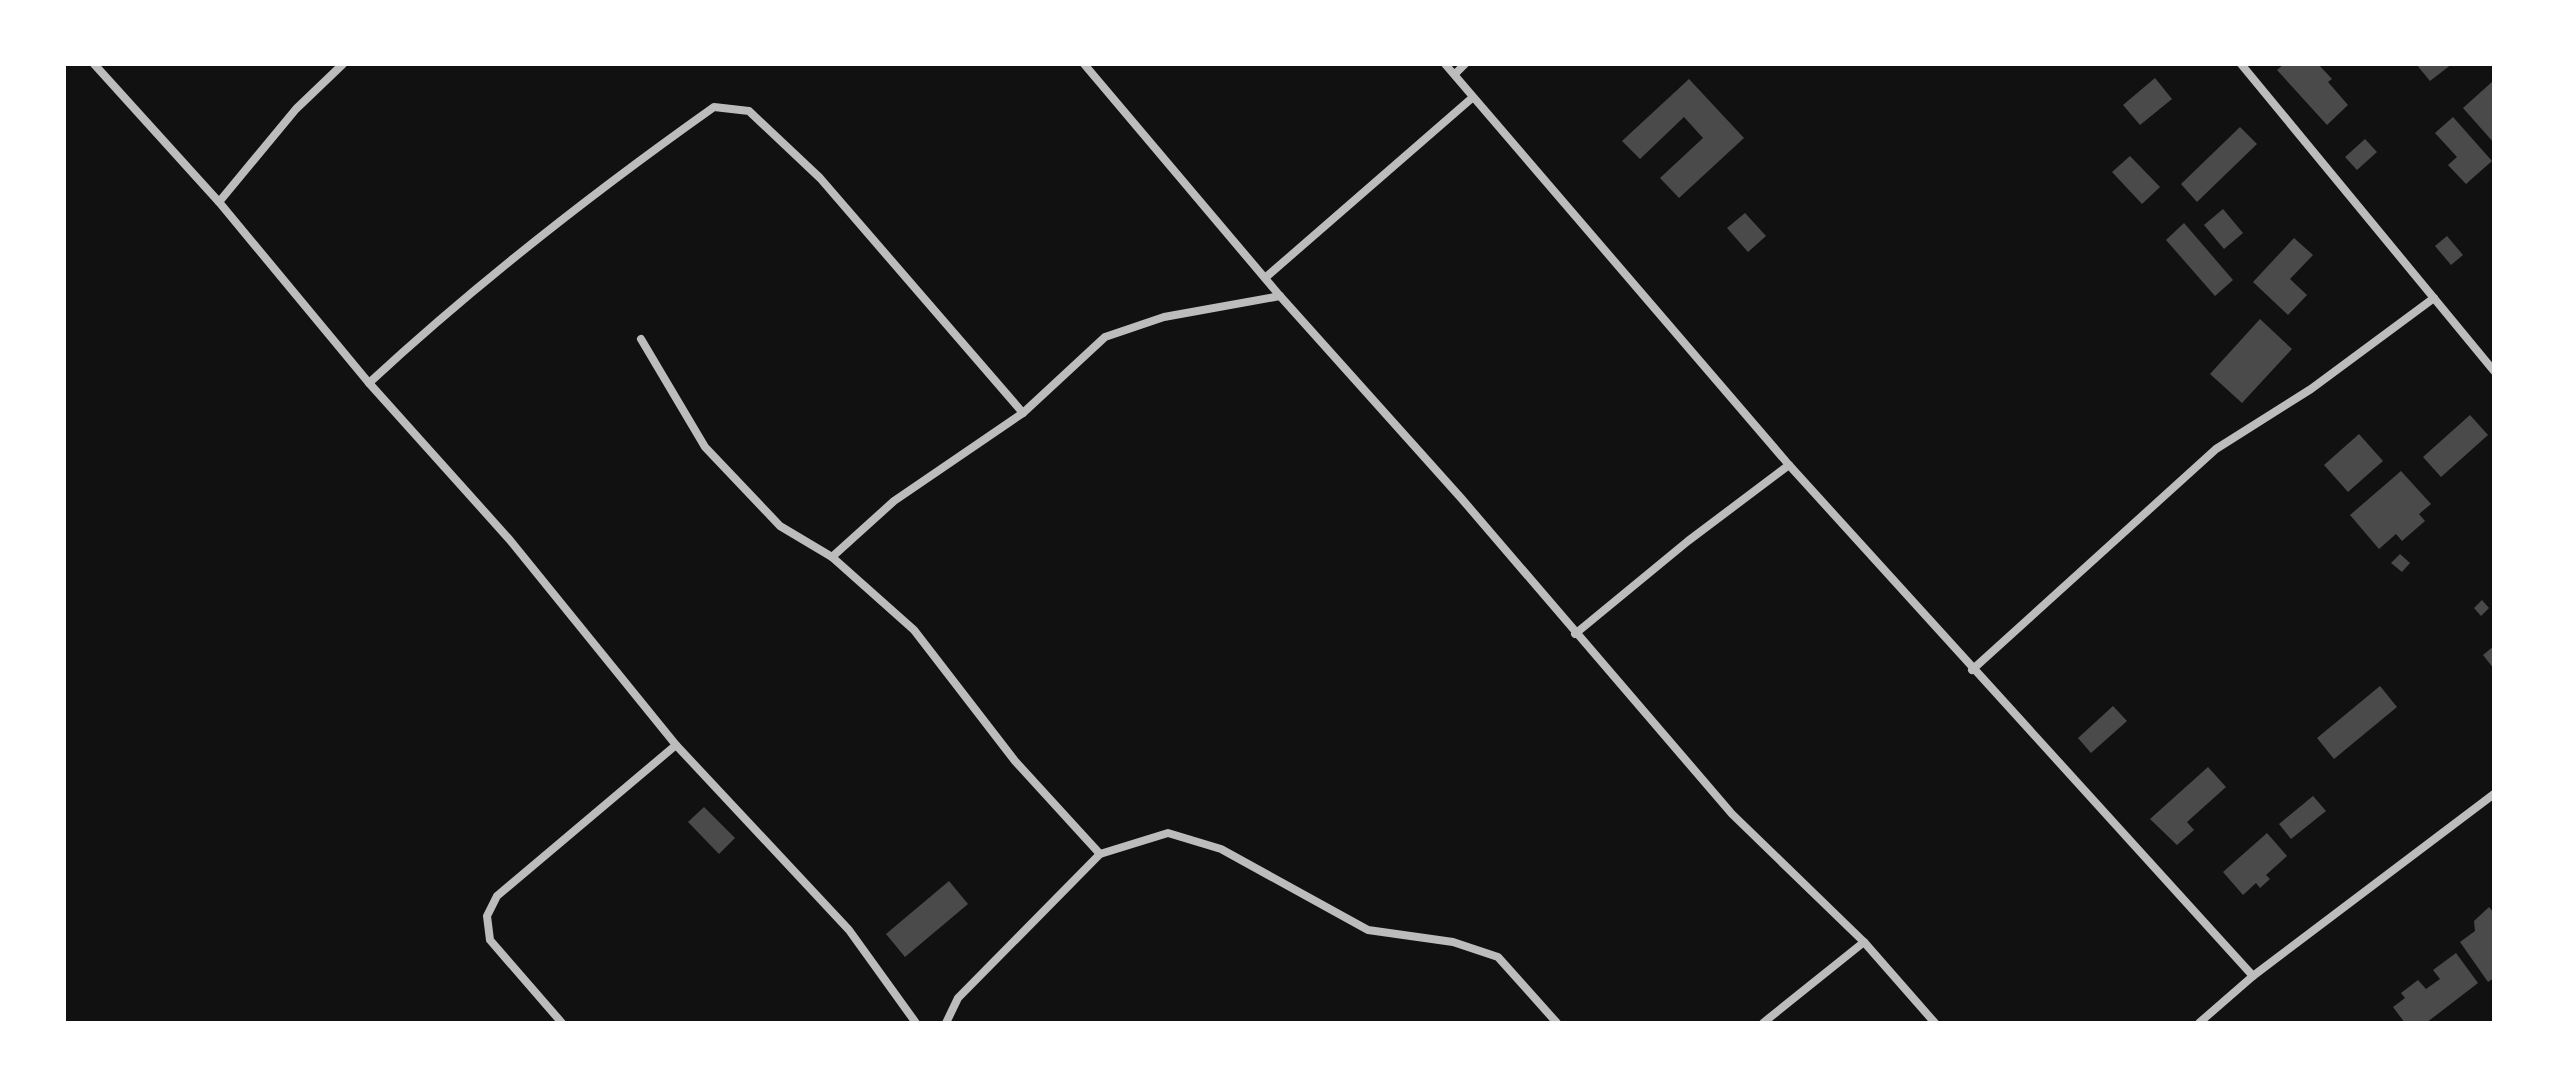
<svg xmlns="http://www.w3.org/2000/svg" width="2558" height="1087" font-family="Merriweather,serif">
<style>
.building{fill:#4a4a4a}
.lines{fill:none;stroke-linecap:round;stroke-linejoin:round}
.minor{stroke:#bcbcbc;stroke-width:8}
</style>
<rect width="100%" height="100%" fill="#111"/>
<g class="building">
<path d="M2284 64H2318L2332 79 2328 82 2348 105 2327 125 2277 70Z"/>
<path d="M2416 64H2452L2430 81Z"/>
<path d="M2155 78 2172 99 2140 125 2123 105Z"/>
<path d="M1689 79 1744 138 1679 198 1660 178 1703 138 1684 117 1640 159 1622 141Z"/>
<path d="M2493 81 2494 83V143L2463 108Z"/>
<path d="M2453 117 2492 161 2466 184 2448 165 2457 157 2435 133Z"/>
<path d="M2240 127 2257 144 2197 202 2181 184Z"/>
<path d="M2365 139 2377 152 2357 170 2345 157Z"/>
<path d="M2130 156 2160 187 2142 204 2112 172Z"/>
<path d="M2223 209 2243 233 2224 249 2204 225Z"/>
<path d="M1745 213 1766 236 1748 252 1727 228Z"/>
<path d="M2184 223 2233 280 2215 296 2166 240Z"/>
<path d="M2447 236 2463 255 2451 265 2435 246Z"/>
<path d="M2294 238 2313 255 2290 279 2307 295 2288 315 2253 282Z"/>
<path d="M2260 319 2292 349 2242 403 2210 374Z"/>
<path d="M2470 415 2488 435 2441 477 2423 457Z"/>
<path d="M2359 434 2383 461 2348 492 2324 465Z"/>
<path d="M2401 471 2431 504 2419 514 2425 521 2402 541 2396 534 2379 549 2350 515Z"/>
<path d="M2400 554 2410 563 2402 572 2391 563Z"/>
<path d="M2482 600 2489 608 2481 616 2474 608Z"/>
<path d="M2494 646V669L2483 655Z"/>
<path d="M2380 686 2397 707 2334 759 2317 738Z"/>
<path d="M2113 706 2127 721 2091 753 2078 738Z"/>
<path d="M2208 767 2226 787 2187 822 2194 830 2177 845 2150 819Z"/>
<path d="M2313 796 2326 811 2291 839 2279 824Z"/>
<path d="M704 807 735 838 719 854 688 822Z"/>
<path d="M2267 833 2287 856 2266 875 2270 879 2260 888 2256 883 2243 895 2223 872Z"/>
<path d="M949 881 968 904 905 957 886 934Z"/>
<path d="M2489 907 2494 913V978L2488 982 2460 942 2475 931 2474 921Z"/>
<path d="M2456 953 2478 983 2426 1023H2405L2393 1007 2405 998 2401 993 2418 980 2426 989 2440 979 2433 970Z"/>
</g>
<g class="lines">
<g class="minor">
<path d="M94 64 219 202 369 383 509 539 676 745 849 930 916 1023"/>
<path d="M1084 64 1280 296 1461 498 1732 814 1864 942 1935 1023"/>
<path d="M1445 64 1789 465 2253 976 2494 794"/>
<path d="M2241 64 2494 371"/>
<path d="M1455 74 1465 64"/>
<path d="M219 202 296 109 343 64"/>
<path d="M1265 278 1472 98"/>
<path d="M641 339 705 447 780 526 832 557 914 630 1015 761 1100 854"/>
<path d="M369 383C477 283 594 192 714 107L749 111 820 178 1023 413"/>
<path d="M832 557 894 501 1023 413 1105 337 1164 317 1280 296"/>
<path d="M1575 634 1688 541 1789 465"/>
<path d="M1972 670 2216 449 2311 389 2434 298"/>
<path d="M562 1023 490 940 487 916 497 896 676 745"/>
<path d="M946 1023 958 998 1100 854 1168 833 1221 849 1368 930 1453 942 1498 957 1557 1023"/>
<path d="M1763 1023 1864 942"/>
<path d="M2199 1023 2253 976"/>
</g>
</g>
<rect width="2558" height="1087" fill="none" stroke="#ffffff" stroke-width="132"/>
</svg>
